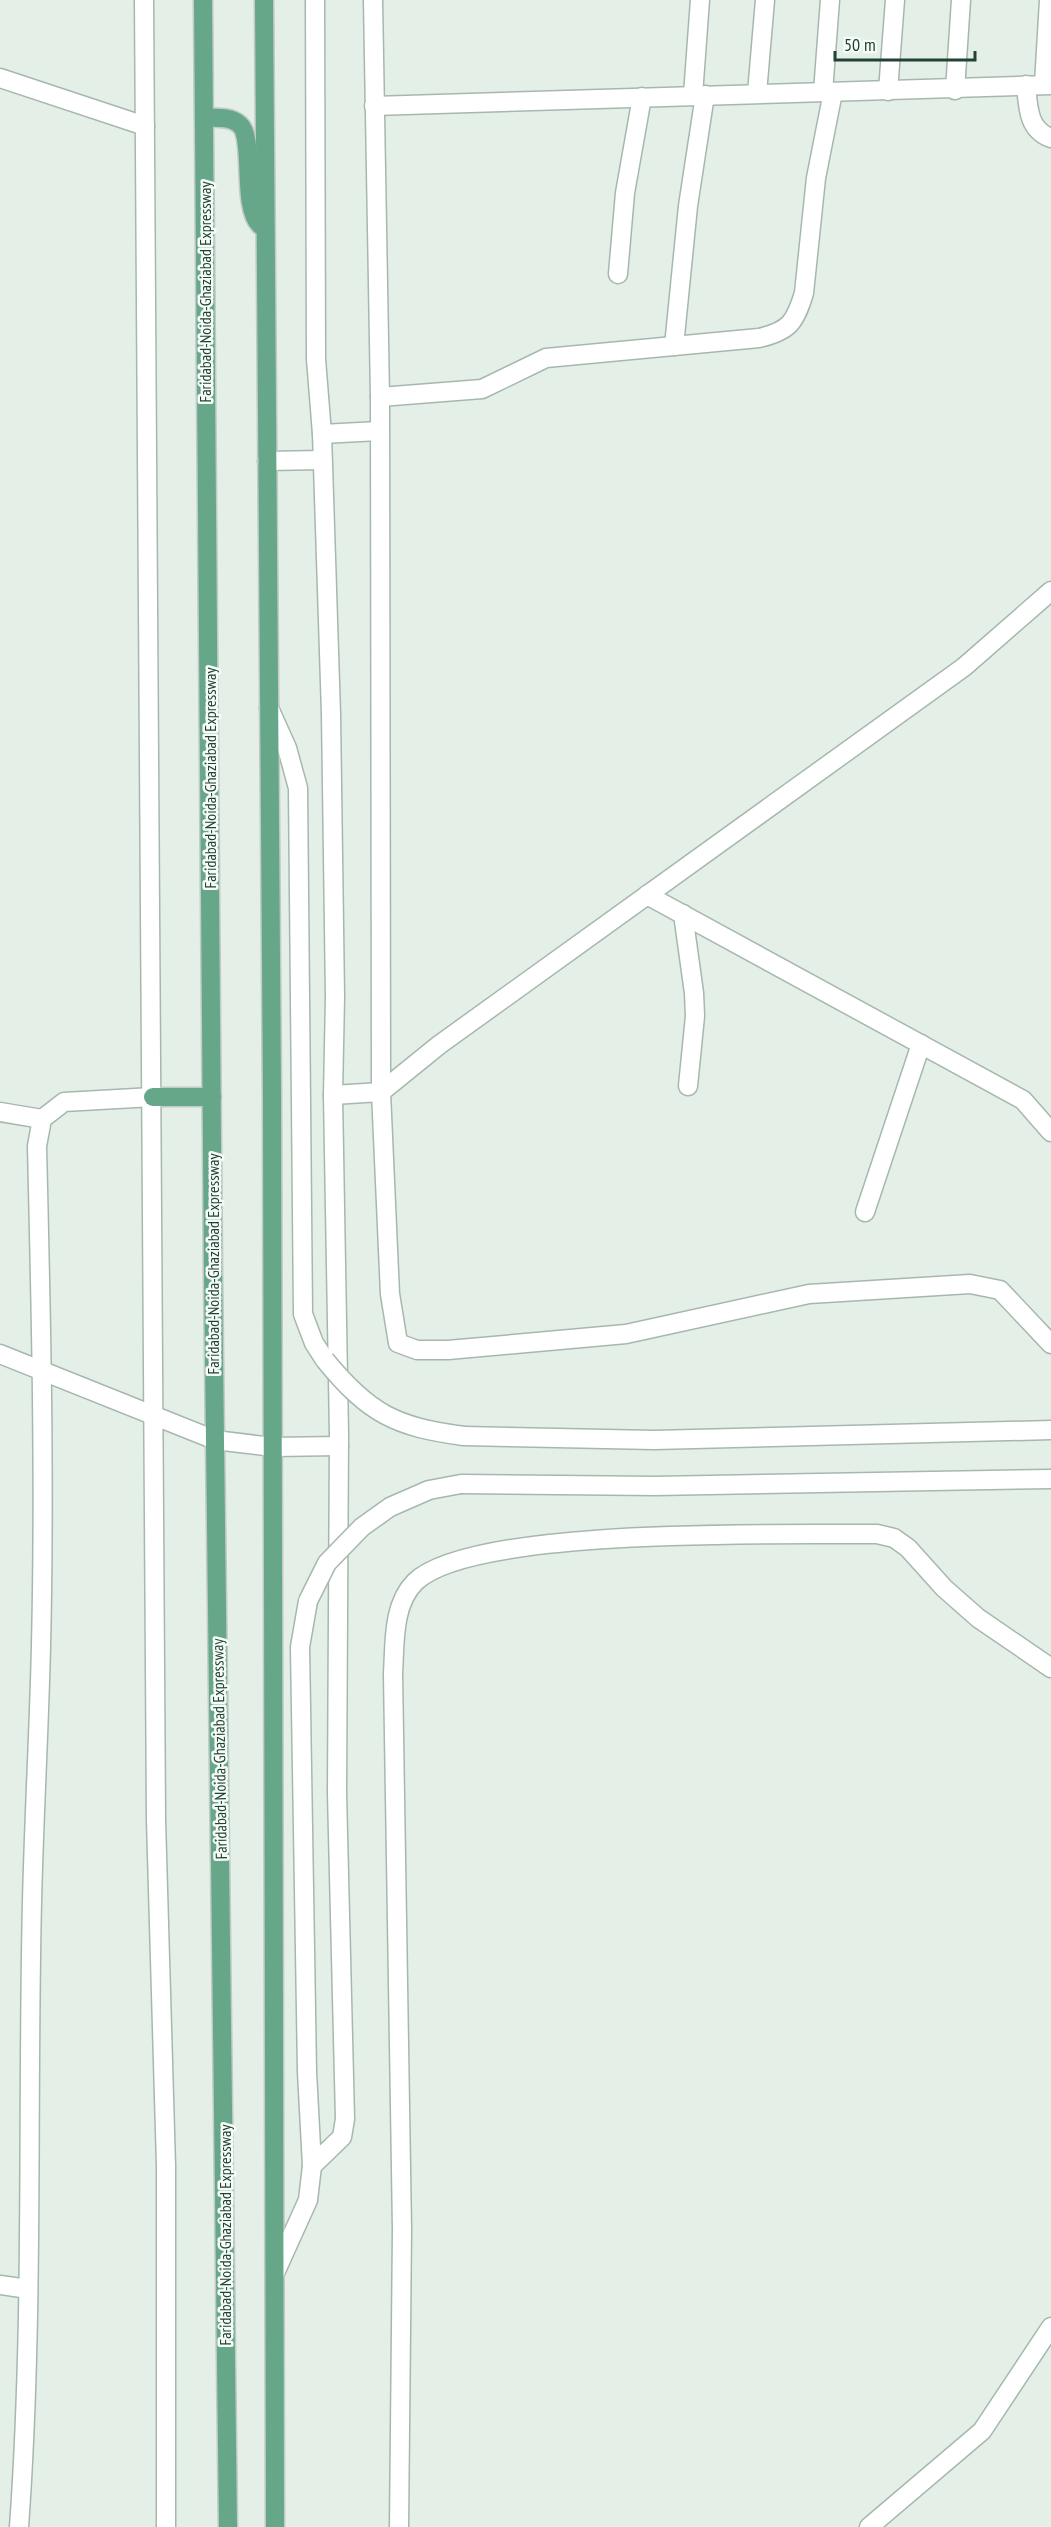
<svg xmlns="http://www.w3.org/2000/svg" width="1051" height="2527" font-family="'PT Sans Narrow',sans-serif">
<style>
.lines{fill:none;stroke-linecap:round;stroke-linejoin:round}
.minor-casing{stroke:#a6b8ae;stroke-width:21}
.major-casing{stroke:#c1cac6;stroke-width:21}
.minor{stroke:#fff;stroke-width:18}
.major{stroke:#66a78a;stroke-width:18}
.minor-bridge-casing{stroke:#a6b8ae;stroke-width:21;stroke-linecap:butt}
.minor-bridge{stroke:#fff;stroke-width:18}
.labels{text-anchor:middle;stroke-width:5;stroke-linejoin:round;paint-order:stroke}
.street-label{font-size:16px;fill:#224233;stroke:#f5fbf7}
</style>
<rect width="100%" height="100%" fill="#e4efe8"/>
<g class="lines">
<g class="minor-casing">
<g id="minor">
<path d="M144 0 156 1820 166 2166V2527"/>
<path d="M373 0 380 397 381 1092 390 1294 398 1343 417 1350H448L626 1334 809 1294 970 1284 1000 1290 1051 1344"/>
<path d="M0 78 145 126"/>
<path d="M1044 84 1049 0"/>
<path d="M1026 85C1028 107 1028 130 1051 138"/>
<path d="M955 90 961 0"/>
<path d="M888 91 895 0"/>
<path d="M823 92 830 0"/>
<path d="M757 93 765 0"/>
<path d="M693 95 700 0"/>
<path d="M374 106 1051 85"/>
<path d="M618 274 625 193 642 97"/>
<path d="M674 346 688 206 705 95"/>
<path d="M380 397 482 389 546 358 759 338C789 331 795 323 804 293L816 178 833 92"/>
<path d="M322 434 379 431"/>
<path d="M267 461 322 460"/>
<path d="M269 708 287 748 298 788 303 1314 314 1343 325 1360"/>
<path d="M647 895 1023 1100 1051 1132"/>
<path d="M683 914 694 993 695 1016 688 1086"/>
<path d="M333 1095 381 1092 439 1045 964 667 1051 591"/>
<path d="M0 1112 42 1119"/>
<path d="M865 1212 921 1044"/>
<path d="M0 1354 215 1440 273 1447 339 1446"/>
<path d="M464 1436 654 1440 1051 1430"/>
<path d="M461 1484 655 1486 1051 1479"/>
<path d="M312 2166 342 2137 345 2119 337 1793 339 1435 333 1095 335 997 331 714 322 434 316 359 315 0"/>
<path d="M275 2273 308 2200 312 2166 307 2072 300 1647 308 1601"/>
<path d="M0 2285 28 2289"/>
<path d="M19 2527C34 2319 27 2110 32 1902 34 1817 39 1731 41 1646 45 1479 41 1312 37 1146L42 1119 64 1102 153 1097"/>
<path d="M399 2527 402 2230 393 1673C395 1644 392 1605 415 1582 472 1526 789 1535 877 1534L894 1538 908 1548 944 1588 978 1618 1051 1668"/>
<path d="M869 2527 982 2431 1051 2327"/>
</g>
</g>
<g class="major-casing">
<g id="major">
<path d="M203 0 213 1274 228 2527"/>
<path d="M264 0 272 1096 275 2527"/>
<path d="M204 118C215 118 231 116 240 125 255 138 241 206 260 225"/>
<path d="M153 1097H212"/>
</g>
</g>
<use href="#minor" class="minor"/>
<use href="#major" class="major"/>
<g class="minor-bridge-casing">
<g id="minor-bridge">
<path d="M325 1360C369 1414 396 1427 464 1436"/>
<path d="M308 1601 327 1563 362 1527 390 1507 429 1490 461 1484"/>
</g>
</g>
<use href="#minor-bridge" class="minor-bridge"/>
</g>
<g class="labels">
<g class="street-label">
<text transform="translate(205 292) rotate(-90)" y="6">Faridabad-Noida-Ghaziabad Expressway</text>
<text transform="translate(210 778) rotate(-90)" y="6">Faridabad-Noida-Ghaziabad Expressway</text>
<text transform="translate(213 1264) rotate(-90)" y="6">Faridabad-Noida-Ghaziabad Expressway</text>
<text transform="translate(219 1749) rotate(-91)" y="6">Faridabad-Noida-Ghaziabad Expressway</text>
<text transform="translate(225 2235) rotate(-90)" y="6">Faridabad-Noida-Ghaziabad Expressway</text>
</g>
</g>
<path d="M835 51v9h140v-9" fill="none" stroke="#224233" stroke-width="3"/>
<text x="844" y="51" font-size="18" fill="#224233" stroke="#f5fbf7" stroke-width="4.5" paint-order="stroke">50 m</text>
</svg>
